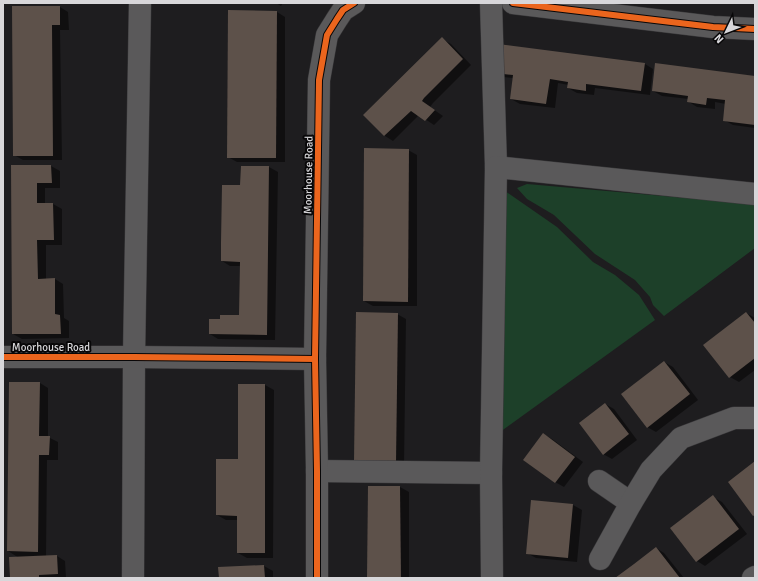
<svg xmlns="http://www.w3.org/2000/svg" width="758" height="581" font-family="Signika,sans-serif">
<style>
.green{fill:#1d4029}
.shadow{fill:#0007}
.building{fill:#5d514a}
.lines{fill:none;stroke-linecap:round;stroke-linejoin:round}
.minor-casing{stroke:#3a393b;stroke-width:23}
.minor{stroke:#5a595a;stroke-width:22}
.cycleway-casing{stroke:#080708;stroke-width:8}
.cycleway{stroke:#eb651d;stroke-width:6}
.labels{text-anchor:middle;stroke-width:4;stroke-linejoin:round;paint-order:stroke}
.street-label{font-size:11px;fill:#d8d7da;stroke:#080708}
</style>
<rect width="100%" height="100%" fill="#1e1d1f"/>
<g class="green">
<path d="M527 184 755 204V248L664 316 653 305 650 297 635 280 595 254 554 215 527 199 517 188Z"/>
<path d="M505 191 557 227 593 262 615 275 639 295 655 320 500 432Z"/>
</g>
<g class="shadow">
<path d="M276 3H283L281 6Z"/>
<path d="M13 7H60L68 12 69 30H60L62 160H23L14 155Z"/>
<path d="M277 12 285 17V162H237L228 157Z"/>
<path d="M442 39 451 44 471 65 433 103 430 107 443 116 434 125 419 115 393 141 385 136 364 115Z"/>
<path d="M645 64 653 69 650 95 595 88 594 95 577 93 568 88 569 85 558 83 555 108 520 104 511 99 513 78 504 77 495 72Z"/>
<path d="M755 77V128L733 125 724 120 726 104 715 102V109L697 107 689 102V99L662 96 653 91Z"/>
<path d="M408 150 417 155V306H373L364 301Z"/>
<path d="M12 166H51L60 171V188H45V204H53L62 209V245H46V279H55L63 284 64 318 69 321V338L22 339 13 334Z"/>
<path d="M242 167H269L278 172 275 340 218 339 210 334 221 320 240 316V266H230L222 261 241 186Z"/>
<path d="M746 313 755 318V370L739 382 730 377 705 345Z"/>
<path d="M397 314 406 319 404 466 364 465Z"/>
<path d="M664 362 673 367 698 400 656 432 647 427Z"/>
<path d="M40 383 48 388V437L58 442V460H47L46 557 57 556 65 561 66 578H10L19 558 8 551Z"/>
<path d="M239 385H265L274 390 273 558H247L238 553V520H226L217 515 238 460Z"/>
<path d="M605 404 614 409 637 440 612 459 603 454Z"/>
<path d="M543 434 552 439 583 462 564 487 555 482 524 460Z"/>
<path d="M369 487H400L409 492V578H369Z"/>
<path d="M713 497 722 502 747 534 705 566 697 561Z"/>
<path d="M532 501 573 505 582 510 577 562 536 558 527 553Z"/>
<path d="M656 548 664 553 684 578H617Z"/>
<path d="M264 566 273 571V578H220Z"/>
</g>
<g class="building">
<path d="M12 6H60V25H52L53 156H13Z"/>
<path d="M228 10 277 11 276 158H227Z"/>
<path d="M442 37 463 59 424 98 422 101 435 110 425 121 411 111 384 136 363 115Z"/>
<path d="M498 44 645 63 641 91 586 84V91L567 88 568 82 550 79 546 104 510 99 513 75 494 73Z"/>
<path d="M655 63 755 76V125L723 121 725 100 707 98 706 105 687 102 688 96 652 91Z"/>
<path d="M364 148 409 149 408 302 363 301Z"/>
<path d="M11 165H51L52 183H37V203H53L54 240H37L38 279 55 278V314L60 315 61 334H12Z"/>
<path d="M241 166H269L267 335 209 334V319H220V315H239L240 262 221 261V242L222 185H240Z"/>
<path d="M356 312 398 313 396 462 354 461Z"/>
<path d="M746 312 755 323V358L729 378 703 345Z"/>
<path d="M664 361 690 394 647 428 621 394Z"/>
<path d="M9 382H40L39 436H50L49 455H39L38 552 7 551Z"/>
<path d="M238 384H265V553H237V516L216 515V459H238Z"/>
<path d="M605 403 629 434 603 455 579 423Z"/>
<path d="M543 433 575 457 555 483 523 460Z"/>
<path d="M755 461V515L753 516 728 482Z"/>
<path d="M368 486H400L401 578H367Z"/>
<path d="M713 495 739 529 696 562 670 528Z"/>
<path d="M531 500 573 504 568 558 526 554Z"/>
<path d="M656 547 680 578H615L634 564Z"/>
<path d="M57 555 58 574 39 575V578H10L9 557Z"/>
<path d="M264 565 265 578H219L218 567Z"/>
</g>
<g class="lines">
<g class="minor-casing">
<g id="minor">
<path d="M491 3 496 167"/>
<path d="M513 3 713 27 755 29"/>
<path d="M3 357H134L315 359"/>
<path d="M317 471 491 473"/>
<path d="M599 481 631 503"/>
<path d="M600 559 631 503 651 470 681 438 734 418H755"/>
<path d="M133 578 134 357 140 3"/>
<path d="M317 578V471L315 359 319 80 327 35 337 19 343 10 354 3"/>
<path d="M492 578 491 473 496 167 755 194"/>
<path d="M753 578 755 577"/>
</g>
</g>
<use href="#minor" class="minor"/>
<g class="cycleway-casing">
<g id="cycleway">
<path d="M513 3 713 27 755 29"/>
<path d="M3 357H134L315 359"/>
<path d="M317 578V471L315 359 319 80 327 35 337 19 343 10 354 3"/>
</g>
</g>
<use href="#cycleway" class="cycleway"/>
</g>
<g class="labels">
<g class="street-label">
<text transform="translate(308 175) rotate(-89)" y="4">Moorhouse Road</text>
<text x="51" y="351">Moorhouse Road</text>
</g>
</g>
<rect width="758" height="581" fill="none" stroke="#d8d7da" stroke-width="8"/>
<g transform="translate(726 32) rotate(227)" stroke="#080708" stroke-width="3" paint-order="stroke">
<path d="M0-3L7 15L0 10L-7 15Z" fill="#d8d7da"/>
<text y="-6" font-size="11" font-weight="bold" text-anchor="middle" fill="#d8d7da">N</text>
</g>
</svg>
